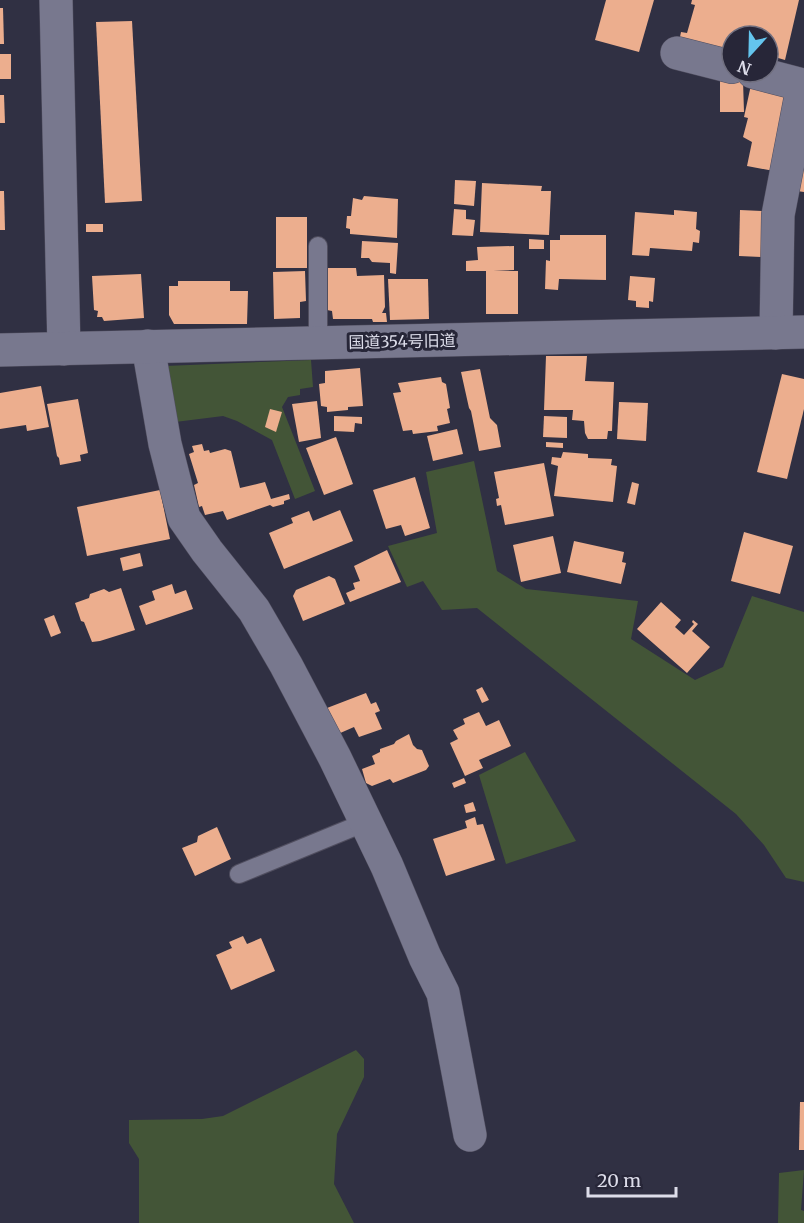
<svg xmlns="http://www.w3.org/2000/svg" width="804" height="1223" font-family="Merriweather,'Noto Sans JP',serif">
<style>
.green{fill:#435537}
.building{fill:#ecae8e}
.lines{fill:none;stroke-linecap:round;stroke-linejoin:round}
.service-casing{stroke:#504e5f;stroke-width:20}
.minor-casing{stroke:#504e5f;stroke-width:34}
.tertiary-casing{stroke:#504e5f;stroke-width:34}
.service{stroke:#78788e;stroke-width:18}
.minor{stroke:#78788e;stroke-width:33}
.tertiary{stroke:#78788e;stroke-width:33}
.labels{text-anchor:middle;stroke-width:6;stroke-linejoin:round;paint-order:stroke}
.street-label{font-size:16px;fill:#ddddea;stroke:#272638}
</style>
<rect width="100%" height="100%" fill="#303043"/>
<g class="green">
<path d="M311 360 313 387 300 389V395L288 397 282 407 315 491 295 499 272 440 237 421 223 416 175 422 165 366Z"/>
<path d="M474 461 497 571 526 589 638 601 631 639 695 680 723 667 752 596 804 612V882L786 878 764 845 736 814 477 608 442 610 423 581 407 587 388 546 437 533 426 472Z"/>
<path d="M525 752 576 841 506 864 479 775Z"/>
<path d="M356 1050 364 1059V1077L337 1134 334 1184 354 1223H139V1159L129 1143V1120L202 1119 223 1116Z"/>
<path d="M804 1170 801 1210 804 1211V1223H778L779 1173Z"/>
</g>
<g class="building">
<path d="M606 0H654L639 52 595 40Z"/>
<path d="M692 0H799L785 60 768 55V36H732V45L725 43 722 53 679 42 681 32 687 33 695 5 691 4Z"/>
<path d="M0 8H3L4 44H0Z"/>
<path d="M132 21 142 201 105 203 96 22Z"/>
<rect x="0" y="54" width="11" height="25"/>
<path d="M720 81H743L744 112H720Z"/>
<path d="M751 85 792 93 774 171 747 166 752 142 743 137 748 118 744 117Z"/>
<path d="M0 95H4L5 123H0Z"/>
<path d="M804 148V192L797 191Z"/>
<path d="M455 180 476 181 474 206 454 204Z"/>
<path d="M482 183 542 186 541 191H551L549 235 480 232Z"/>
<path d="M0 191H4L5 230H0Z"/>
<path d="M364 196 398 199 397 238 350 234V229L346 228 347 216H351L353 198 362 200Z"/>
<path d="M454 209 466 210V219L475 220 473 236 452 235Z"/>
<path d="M674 210 697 212 696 229 700 231 699 243 693 242 692 251 650 248 649 256 632 255 635 212 674 215Z"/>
<path d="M740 210 762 211 761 257 739 256Z"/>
<rect x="276" y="217" width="31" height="51"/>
<rect x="86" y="224" width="17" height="8"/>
<path d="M560 235H606V280L559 279 558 290 545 289 546 260 550 261V240H560Z"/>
<path d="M529 239 544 240V249H529Z"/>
<path d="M362 241 398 243 396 274 390 273V263L372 262 369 258H361Z"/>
<path d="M514 246V270L493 271H518V314H486V271H466V261L478 260 477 247Z"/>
<path d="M326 268H356L357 276 384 275 385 307 382 313H386L387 322H373L372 319H333L332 311 327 310Z"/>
<path d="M305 271 306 301 300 302V318L274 319 273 272Z"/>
<path d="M141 274 144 318 104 321 102 317H97L98 311 94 310 92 276Z"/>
<path d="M630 276 655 278 653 302 649 301V308L636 307V301L628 300Z"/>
<path d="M388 279H428L429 319 390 320Z"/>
<path d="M178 281H230V291H248L247 324H174L169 315V286H178Z"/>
<path d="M546 356H587L585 381 614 382 612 431H608L607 439H588L585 433 584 421 572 420 573 410H544Z"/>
<path d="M360 368 363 406 348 407V410L327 412V407L321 406 319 384 325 383V371Z"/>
<path d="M480 369 490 418 497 425 501 447 479 451 471 411 469 408 461 372Z"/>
<path d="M782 374 804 379V409L787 479 757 472Z"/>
<path d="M441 377 442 382 446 384 450 408 447 409 450 423 437 426 438 431 413 434 412 430 403 431 393 393 401 392 398 383Z"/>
<path d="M41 386 49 427 27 431 26 425 0 429V393Z"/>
<path d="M78 399 88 453 80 455 81 461 60 465 59 458 57 456 47 404Z"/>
<path d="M317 401 321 438 299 442 292 404Z"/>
<path d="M619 402 648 403 646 441 617 439Z"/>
<path d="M270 409 282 412 276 432 265 427Z"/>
<path d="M334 416 362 417V424L355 423 354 432 334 431Z"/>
<path d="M544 416 567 417V438L543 437Z"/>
<path d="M457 429 463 454 433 461 427 436Z"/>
<path d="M336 437 353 484 324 495 306 448Z"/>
<path d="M546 442 563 443V448L546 447Z"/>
<path d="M202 444 204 451 209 450 210 453 225 449 231 451 240 488 265 482 271 499 289 494 290 499 284 501V504L273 507 270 505 227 520 223 511 205 515 202 506 199 507 194 485 198 483 189 454 194 452 192 446Z"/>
<path d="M563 452 588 454V458L612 459 611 465 617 466 613 502 554 496 558 466 551 464 552 457 561 458Z"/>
<path d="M544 463 554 516 505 525 501 505 497 506 496 499 499 498 494 472Z"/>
<path d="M415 477 430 528 405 536 401 525 386 529 373 490Z"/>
<path d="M632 482 639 484 635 505 627 503Z"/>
<path d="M160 490 170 539 87 556 77 507Z"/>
<path d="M340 510 353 541 284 569 269 533 293 523 291 518 309 511 313 521Z"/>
<path d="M744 532 793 546 780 594 731 581Z"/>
<path d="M553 536 561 573 521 582 513 545Z"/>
<path d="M574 541 624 552 622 562 626 563 621 584 567 572Z"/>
<path d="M387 550 401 582 350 602 346 593 355 589 353 583 360 581 354 566Z"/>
<path d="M140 553 143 566 123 571 120 558Z"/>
<path d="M329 576 335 579 345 604 303 621 293 596 296 590Z"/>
<path d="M172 584 175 594 186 590 193 609 146 625 139 606 155 600 152 591Z"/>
<path d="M121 588 135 630 100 641 92 642 84 622 81 621 75 603 89 598 90 594 104 589 109 592Z"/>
<path d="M661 602 681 620 675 627 684 635 694 624 692 622 693 620 698 624 692 631 710 647 687 673 637 629Z"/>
<path d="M54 615 61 633 51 637 44 619Z"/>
<path d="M482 687 489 700 482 703 476 690Z"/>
<path d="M366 693 371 704 376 702 380 711 375 713 382 729 359 737 354 727 338 734 327 708Z"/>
<path d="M479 712 486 726 499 720 511 746 479 760 483 768 465 776 450 743 458 739 453 730 465 724 463 719Z"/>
<path d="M409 734 413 745 417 749 422 750 429 766 426 770 393 783 390 779 372 786 366 783 362 769 375 764 372 756 380 752V749L394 744 396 741Z"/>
<path d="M464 778 466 783 454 788 452 783Z"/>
<path d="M473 802 476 811 466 813 464 805Z"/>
<path d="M475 817 477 825 483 824 495 860 446 876 433 839 467 828 465 821Z"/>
<path d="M217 827 231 859 195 876 182 848 197 842 198 836Z"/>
<path d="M243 936 247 944 261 938 275 971 231 990 216 955 232 948 229 942Z"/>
<path d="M800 1102H804V1150H799Z"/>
</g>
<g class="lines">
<g class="service-casing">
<g id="service">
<path d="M318 246V343"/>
<path d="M239 874 366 822"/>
</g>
</g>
<g class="minor-casing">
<g id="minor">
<path d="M56 0 64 349"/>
<path d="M677 53 732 67"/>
<path d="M753 72 803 85 778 215 776 333"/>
<path d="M148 346 165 444 184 518 207 551 254 610 286 665 335 758 387 866 425 957 443 993 470 1135"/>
</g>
</g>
<g class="tertiary-casing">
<path id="tertiary" d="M0 350 804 332"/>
</g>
<use href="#service" class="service"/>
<use href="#minor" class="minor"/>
<use href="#tertiary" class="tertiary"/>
</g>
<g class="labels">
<g class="street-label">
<text transform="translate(402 341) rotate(-1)" y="6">国道354号旧道</text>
</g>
</g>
<g transform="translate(750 54) rotate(202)"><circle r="28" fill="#272638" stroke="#706f7f" stroke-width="1.5"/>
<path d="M0-4.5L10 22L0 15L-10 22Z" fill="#64c5ee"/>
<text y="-9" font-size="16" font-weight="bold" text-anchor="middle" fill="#ddddea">N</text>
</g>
<path d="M588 1187v9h88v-9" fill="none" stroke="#ddddea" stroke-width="3"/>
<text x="597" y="1187" font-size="18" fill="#ddddea" stroke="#272638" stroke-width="4.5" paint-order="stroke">20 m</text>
</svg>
